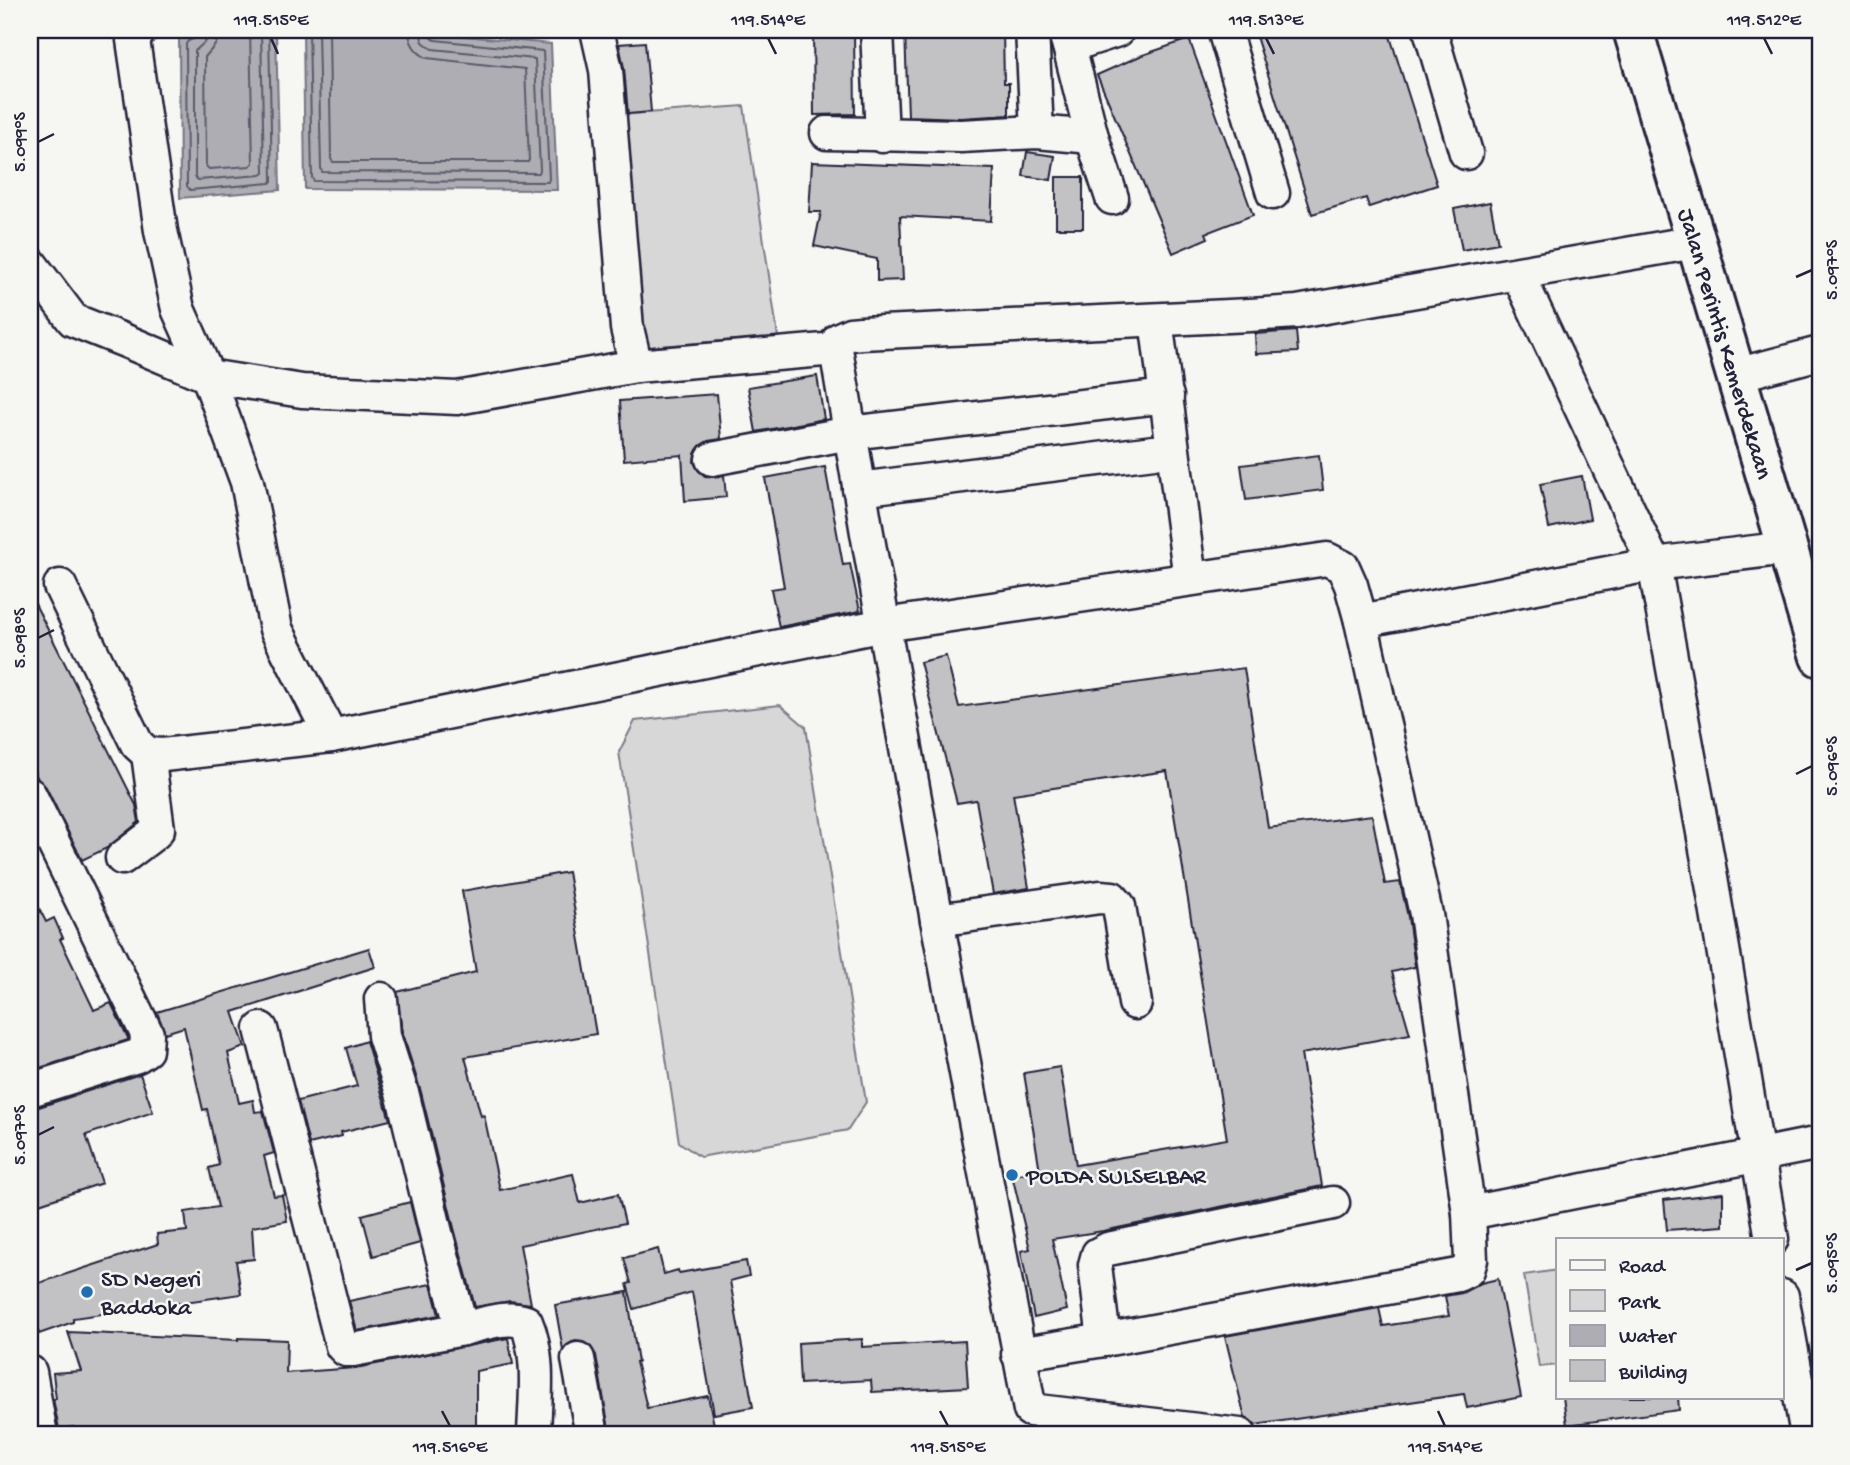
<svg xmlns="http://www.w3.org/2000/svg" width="1850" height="1465" font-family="'Gochi Hand',sans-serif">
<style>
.green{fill:#d7d7d7;stroke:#7c7c89;stroke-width:2}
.water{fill:#adadb3;stroke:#757583;stroke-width:2}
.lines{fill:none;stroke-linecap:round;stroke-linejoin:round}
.shore{stroke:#5a5a6b;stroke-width:2}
.building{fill:#c2c2c4;stroke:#22223b;stroke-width:2}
.minor-casing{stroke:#22223b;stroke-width:37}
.highway-casing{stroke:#22223b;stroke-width:44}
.minor{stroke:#f6f6f2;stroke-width:32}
.highway{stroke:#f6f6f2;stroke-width:38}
.ticks{fill:none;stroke:#22223b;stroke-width:2.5}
.poi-dot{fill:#1f6fb2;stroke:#f6f6f2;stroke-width:2.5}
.labels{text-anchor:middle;stroke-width:5;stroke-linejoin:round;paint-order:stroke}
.street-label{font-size:24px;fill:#22223b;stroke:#f6f6f2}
.poi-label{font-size:24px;fill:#22223b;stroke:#f6f6f2;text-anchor:start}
.neatline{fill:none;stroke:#22223b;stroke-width:2.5}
.ticks-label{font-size:18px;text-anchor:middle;fill:#22223b}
</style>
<rect width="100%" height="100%" fill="#f6f6f2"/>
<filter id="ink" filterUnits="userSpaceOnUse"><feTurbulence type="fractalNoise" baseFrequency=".0143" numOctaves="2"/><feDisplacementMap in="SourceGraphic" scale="14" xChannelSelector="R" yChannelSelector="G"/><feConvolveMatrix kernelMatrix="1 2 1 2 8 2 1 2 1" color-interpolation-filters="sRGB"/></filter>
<g filter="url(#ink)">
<g class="green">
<path d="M744 106 778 337 633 348 618 115Z"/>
<path d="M780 705 806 727 866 1102 848 1130 700 1157 679 1142 619 752 635 721Z"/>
<path d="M1558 1270V1365L1539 1367 1524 1275Z"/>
</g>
<g class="water">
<path d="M233 30H276L280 190 180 198 179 34Z"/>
<path d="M303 30H398L551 44 557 190 305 189Z"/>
</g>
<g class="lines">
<g class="shore">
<path d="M200 30 198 37 188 41 186 44 187 186 190 190 270 183 272 181 269 30"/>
<path d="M209 30 206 41 195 51V177L198 180 261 175 264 173 261 30"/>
<path d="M219 30 216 44 205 57 206 166 209 169 250 166 253 163 250 30"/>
<path d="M309 30 312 178 314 181 548 182 549 179 543 51 435 40 430 37 428 30"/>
<path d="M318 30 321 169 322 172 539 173 540 170 535 59 432 49 423 42 419 30"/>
<path d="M329 30 331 159 333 162H528L529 160 525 69 427 58C415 52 409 43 409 30"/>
</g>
</g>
<g class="building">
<path d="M813 30H854L855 114 814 115Z"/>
<path d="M905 30H1003L1004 83H1009V115L961 118 908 116Z"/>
<path d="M1254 30H1388L1437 185 1369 207 1366 198 1312 214Z"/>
<path d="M1189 39 1253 215 1206 233 1208 238 1173 253 1097 75 1140 56Z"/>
<path d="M645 42 651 112 628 114 624 68 619 44Z"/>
<path d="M1027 152 1055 156 1051 180 1023 176Z"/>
<path d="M812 162 994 169 991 221 900 216 903 280 877 281V259L814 246 821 212H809Z"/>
<rect x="1056" y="177" width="27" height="51"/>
<path d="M1490 202 1498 243 1462 250 1454 209Z"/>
<path d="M1296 331 1298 352 1256 354 1255 334Z"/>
<path d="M817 376 824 419 756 432 748 387Z"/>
<path d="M717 394 721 439 708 441 700 446 695 454 694 462 698 470 705 476 715 477 724 475 726 497 685 501 682 455 624 460 620 401Z"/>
<path d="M1319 455 1323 490 1246 500 1241 465Z"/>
<path d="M825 467 843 565 850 564 860 611 779 627 771 589 784 587 765 478Z"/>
<path d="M1582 476 1590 519 1549 528 1540 484Z"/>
<path d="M30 594 136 805 139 822 107 848 82 860 46 787 38 779 30 763Z"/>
<path d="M946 656 959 707 1244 668 1268 828 1372 815 1385 884 1400 882 1408 917 1415 967 1392 972 1410 1034 1301 1054 1322 1186 1103 1231 1052 1239 1067 1310 1034 1318 1021 1251 1030 1249 1012 1175 1040 1171 1024 1073 1060 1067 1076 1165 1227 1139 1167 771 1013 794 1029 888 993 894 976 800 957 803 920 662Z"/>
<path d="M568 872 596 1034 465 1057 481 1116 484 1115 500 1190 573 1174 580 1203 618 1194 625 1223 520 1245 531 1304 510 1301 475 1307 454 1228 421 1092 402 1032 397 992 476 972 462 891Z"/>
<path d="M30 890 46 922 54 918 63 938 60 939 94 1010 111 1003 128 1038V1040L30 1071Z"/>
<path d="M369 948 375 967 233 1012 245 1047 228 1053 239 1103 253 1100 255 1112 263 1111 274 1153 264 1156 274 1196 282 1195 287 1221 252 1227 254 1259 236 1261 241 1294 73 1318V1322L39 1334 30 1305V1286L158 1244 157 1234 187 1231 185 1212 218 1207 209 1168 219 1165 207 1109 203 1110 184 1027 165 1033 157 1012Z"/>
<path d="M366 1041 390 1120 341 1132 342 1136 309 1144 298 1101 357 1086 346 1048Z"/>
<path d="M140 1074 153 1112 86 1135 102 1183 30 1207V1108H36Z"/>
<path d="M1723 1193V1226L1667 1230 1664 1200Z"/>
<path d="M410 1202 420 1243 373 1256 362 1215Z"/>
<path d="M658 1249 664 1274 678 1270 679 1273 746 1261 749 1276 730 1281 753 1407 714 1414 692 1292 634 1309 627 1284 631 1283 624 1258Z"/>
<path d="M1498 1279 1521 1397 1467 1408 1464 1394 1255 1425 1250 1420 1245 1418 1225 1336 1379 1308 1383 1326 1449 1316 1445 1296 1462 1293 1481 1283Z"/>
<path d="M431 1284 439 1315 357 1331 349 1301Z"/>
<path d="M627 1292 638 1362H636L647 1408 708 1396 714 1425 665 1435H610L596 1355 591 1347 583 1342 574 1341 567 1345 563 1350 555 1305Z"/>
<path d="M68 1332 238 1340V1338L287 1340 286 1373 356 1368 508 1338 513 1364 476 1371V1435H73V1427L59 1429 53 1399H56L53 1373 81 1371Z"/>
<path d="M862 1339V1347L965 1341 968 1387 872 1392 871 1380 800 1384 798 1343Z"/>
<path d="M1563 1397H1678L1679 1410 1567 1425Z"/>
</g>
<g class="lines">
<g class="minor-casing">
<g id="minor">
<path d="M140 30 133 40 161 231 178 309 208 376 247 482 276 629 331 736"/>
<path d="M597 30 606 70 627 328 636 366 836 349"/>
<path d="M877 30 882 136"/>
<path d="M1032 30 1037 132"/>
<path d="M1064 30 1069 46 1092 137 1112 198"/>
<path d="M1224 30 1273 193"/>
<path d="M1430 30 1466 153"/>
<path d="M1069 46 1118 30"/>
<path d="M827 133 961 136 1037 132 1092 137"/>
<path d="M30 263 73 320 128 342 208 376 302 391 457 398 636 366"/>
<path d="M1518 274 1654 564 1708 860 1772 1239"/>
<path d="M1156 320 1190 579"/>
<path d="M1736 375 1820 353"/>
<path d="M712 459 850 433 1167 396"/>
<path d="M859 489 1154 452"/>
<path d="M60 586 137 744 148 754 163 755 331 736 884 625 1327 559 1343 567 1351 585 1361 621"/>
<path d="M30 795 147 1034 146 1050 137 1056 30 1090"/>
<path d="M122 858 155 833 158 829 148 754"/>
<path d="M937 920 1100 897 1112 898 1119 906 1135 1003"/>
<path d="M381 999 384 1036 403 1096 436 1233 461 1325 463 1329C483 1324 506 1315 526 1322 541 1357 535 1398 534 1435"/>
<path d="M261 1029 342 1346 346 1350H353L463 1329"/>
<path d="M1469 1213 1820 1143"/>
<path d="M1782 1296 1807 1435"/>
<path d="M1104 1340 1095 1265 1098 1254 1108 1249 1333 1203"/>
<path d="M1018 1354 1104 1340 1458 1275 1468 1270 1471 1260 1469 1213 1426 914 1361 621 1654 564 1788 548"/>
<path d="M578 1359 592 1435"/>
<path d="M30 1372 41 1435"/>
<path d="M1240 1435 1030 1410 937 920 867 533 836 349 839 339 850 334 861 333 1250 315 1297 312 1695 242"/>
</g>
</g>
<g class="highway-casing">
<g id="highway">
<path id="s1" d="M1633 30 1820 657"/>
</g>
</g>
<use href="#minor" class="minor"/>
<use href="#highway" class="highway"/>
</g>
</g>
<path class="ticks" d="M271 38 278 54M768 38 776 54M1266 38 1274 54M1764 38 1772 54M38 142 54 134M1796 277 1812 270M38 638 54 630M1796 774 1812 766M38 1135 54 1127M1796 1270 1812 1263M442 1411 450 1426M940 1411 948 1426M1438 1411 1445 1426"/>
<g class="poi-dot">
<circle cx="1012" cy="1175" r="7"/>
<circle cx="87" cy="1292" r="7"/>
</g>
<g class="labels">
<g class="street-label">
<text dy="8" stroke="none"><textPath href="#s1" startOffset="327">Jalan Perintis Kemerdekaan</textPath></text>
</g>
<g class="poi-label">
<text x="1026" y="1183">POLDA SULSELBAR</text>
<text x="101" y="1286">SD Negeri<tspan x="101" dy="28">Baddoka</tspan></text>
</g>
</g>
<rect width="1850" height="1465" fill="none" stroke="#f6f6f2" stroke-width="77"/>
<rect x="1556" y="1238" width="228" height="161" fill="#f6f6f2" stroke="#a1a1a9" stroke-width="2"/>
<rect x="1570" y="1260" width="35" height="10" fill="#f6f6f2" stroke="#a1a1a9" stroke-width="2"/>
<text x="1619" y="1272" font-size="21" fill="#22223b">Road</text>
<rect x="1570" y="1290" width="35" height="21" fill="#d7d7d7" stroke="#a1a1a9" stroke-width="2"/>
<text x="1619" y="1308" font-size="21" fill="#22223b">Park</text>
<rect x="1570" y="1325" width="35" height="21" fill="#adadb3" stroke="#a1a1a9" stroke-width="2"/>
<text x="1619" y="1342" font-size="21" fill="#22223b">Water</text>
<rect x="1570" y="1360" width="35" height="21" fill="#c2c2c4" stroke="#a1a1a9" stroke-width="2"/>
<text x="1619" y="1378" font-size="21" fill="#22223b">Building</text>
<rect x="38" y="38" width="1774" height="1388" class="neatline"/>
<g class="ticks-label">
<text x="271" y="25">119.515°E</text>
<text x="768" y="25">119.514°E</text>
<text x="1266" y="25">119.513°E</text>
<text x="1764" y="25">119.512°E</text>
<text transform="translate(19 142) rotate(-90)" y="6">5.099°S</text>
<text transform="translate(1831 270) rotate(-90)" y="6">5.097°S</text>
<text transform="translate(19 638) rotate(-90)" y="6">5.098°S</text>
<text transform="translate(1831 766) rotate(-90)" y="6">5.096°S</text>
<text transform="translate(19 1135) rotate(-90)" y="6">5.097°S</text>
<text transform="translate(1831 1263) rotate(-90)" y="6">5.095°S</text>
<text x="450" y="1452">119.516°E</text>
<text x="948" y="1452">119.515°E</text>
<text x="1445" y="1452">119.514°E</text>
</g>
</svg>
